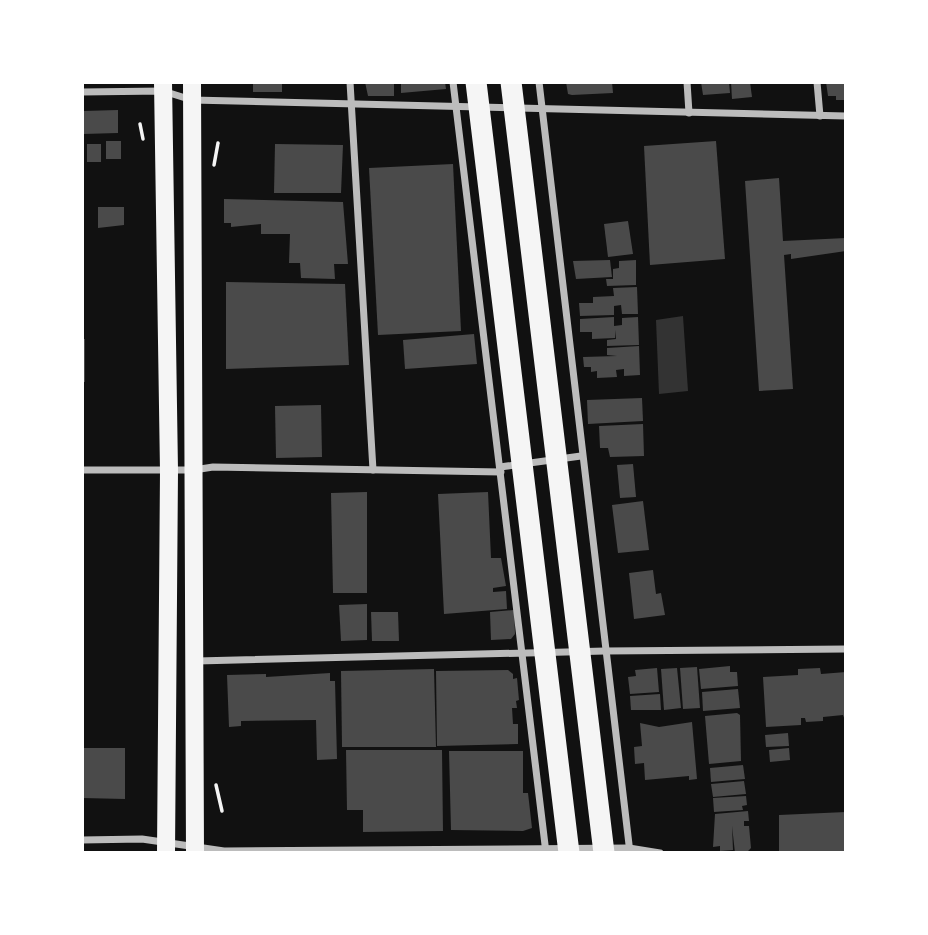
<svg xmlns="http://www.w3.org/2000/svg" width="928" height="935" font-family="Signika,sans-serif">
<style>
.water{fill:#333}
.building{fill:#4a4a4a}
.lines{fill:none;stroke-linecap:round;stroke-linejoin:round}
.path{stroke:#f5f5f5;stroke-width:3.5}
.minor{stroke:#bcbcbc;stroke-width:7}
.primary{stroke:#f5f5f5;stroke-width:18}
.motorway{stroke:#f5f5f5;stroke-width:21}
</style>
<rect width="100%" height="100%" fill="#111"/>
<path class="water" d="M683 316 688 391 659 394 656 320Z"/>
<g class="building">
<rect x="253" y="82" width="29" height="10"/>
<path d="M365 82H394V96H368Z"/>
<path d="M401 82H445L446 89 401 93Z"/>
<path d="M566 82H612L613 93 572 95 568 94Z"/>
<path d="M701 82H729L730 93 703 95Z"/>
<path d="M731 82H750L752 97 732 99Z"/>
<path d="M826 82H846V100H836V96H828Z"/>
<path d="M118 110V133L83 134V111Z"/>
<rect x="106" y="141" width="15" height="18"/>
<path d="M716 141 725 259 650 265 644 146Z"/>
<rect x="87" y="144" width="14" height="18"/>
<path d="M275 144 343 145 341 193H274Z"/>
<path d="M453 164 461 331 378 335 369 168Z"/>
<path d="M779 178 783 241 846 238V251L791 259V254L784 255 793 389 759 391 745 181Z"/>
<path d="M224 199 343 202 348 264H334L335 279 301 278 300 263H289L290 234H261V224L231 227V223H224Z"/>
<path d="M98 207H124V225L98 228Z"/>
<path d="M628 221 633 254 608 257 604 224Z"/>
<path d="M610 260 612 277 576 279 573 261Z"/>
<path d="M636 260V285L607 286 606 279H613V269L619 268V261Z"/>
<path d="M226 282 345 284 349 365 226 369Z"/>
<path d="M637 287 638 314H622L621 305 614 306V315L580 316 579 303H593V297L614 296 613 288Z"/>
<path d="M614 317V326L622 325V318L638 317 639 345 607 346V340L616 339 615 330V338L592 339V332H580V319Z"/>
<path d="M474 334 477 364 405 369 403 340Z"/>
<rect x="82" y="339" width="3" height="43"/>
<path d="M639 346 640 375 624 376V369L616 370 617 377 597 378V371L591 372V367H584L583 357 617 356 607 355V348Z"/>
<path d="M642 398 643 421 588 424 587 400Z"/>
<path d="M321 405 322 457 276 458 275 406Z"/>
<path d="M643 424 644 456 610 457 608 448H600L599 426Z"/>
<path d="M633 464 636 497 620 498 617 465Z"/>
<path d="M367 492V593H333L331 493Z"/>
<path d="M488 492 491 558H501L506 586 493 588V592L506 591 507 609 444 614 438 494Z"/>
<path d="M643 501 649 550 618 553 612 505Z"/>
<path d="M653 570 656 594 661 593 665 615 634 619 629 573Z"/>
<path d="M367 604V640L341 641 339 605Z"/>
<path d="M514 610 515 634 511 639 491 640 490 612Z"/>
<path d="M371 612H398L399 641H372Z"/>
<path d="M730 666V672H737L738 686 701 689 699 669Z"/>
<path d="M697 667 700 708 683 709 680 668Z"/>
<path d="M657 668 659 692 630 694 628 677 636 676 635 670Z"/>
<path d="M677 668 681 708 664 710 661 669Z"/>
<path d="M820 668 821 674 846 672V723L843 715 823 717V721L806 722 805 718H801V725L766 727 763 677 798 675V669Z"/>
<path d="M434 669 436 747H342L341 671Z"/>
<path d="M508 670 513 674V679L517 678 519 700 516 701 517 708H512L513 724H518V744L437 746 436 671Z"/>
<path d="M330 673V681H335L337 759 317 760 316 720 241 721V726L229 727 227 675 266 674V677Z"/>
<path d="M738 689 740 708 703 711 702 692Z"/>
<path d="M660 694 661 710H631L630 696Z"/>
<path d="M737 713 740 715 741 761 709 764 705 716Z"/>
<path d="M692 722 697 779 689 780V776L645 780 644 763 635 764 634 747 642 746 640 723 659 727Z"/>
<path d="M788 733 789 746 766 747 765 735Z"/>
<path d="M82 748H125V799L82 798Z"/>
<path d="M789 748 790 760 770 762 769 750Z"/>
<path d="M346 750H442L443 831 363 832V810H347Z"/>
<path d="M449 751H523V793H528L532 828 523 831 451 830Z"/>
<path d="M743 765 745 779 711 782 710 768Z"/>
<path d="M744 781 746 794 713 797 711 784Z"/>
<path d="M746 796 747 805 742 806 743 810 714 812 713 798Z"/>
<path d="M748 811 749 821H744V826H749L751 848 746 853H735L732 826 733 850 720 851V846L713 847 715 814Z"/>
<path d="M846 812V853H779V815Z"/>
</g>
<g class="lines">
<g class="path">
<path d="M140 124 143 139"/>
<path d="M214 165 218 143"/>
<path d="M216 785 222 811"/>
</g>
<g class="minor">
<path d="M350 82 373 470"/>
<path d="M453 82 546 853"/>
<path d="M539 82 630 853"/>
<path d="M687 82 689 113"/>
<path d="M817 82 820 116"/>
<path d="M82 92 163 91 192 100 846 116"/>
<path d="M500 467 581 456"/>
<path d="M82 470H194L213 467 501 472"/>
<path d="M197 661 605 651 846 649"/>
<path d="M82 840 142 839 224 851 629 848 660 853"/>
</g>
<g class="primary">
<path d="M163 82 169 471 166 853"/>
<path d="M192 82 195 853"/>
</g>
<g class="motorway">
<path d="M476 82 569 853"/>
<path d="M511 82 604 853"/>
</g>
</g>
<rect width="928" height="935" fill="none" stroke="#ffffff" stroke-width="168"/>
</svg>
